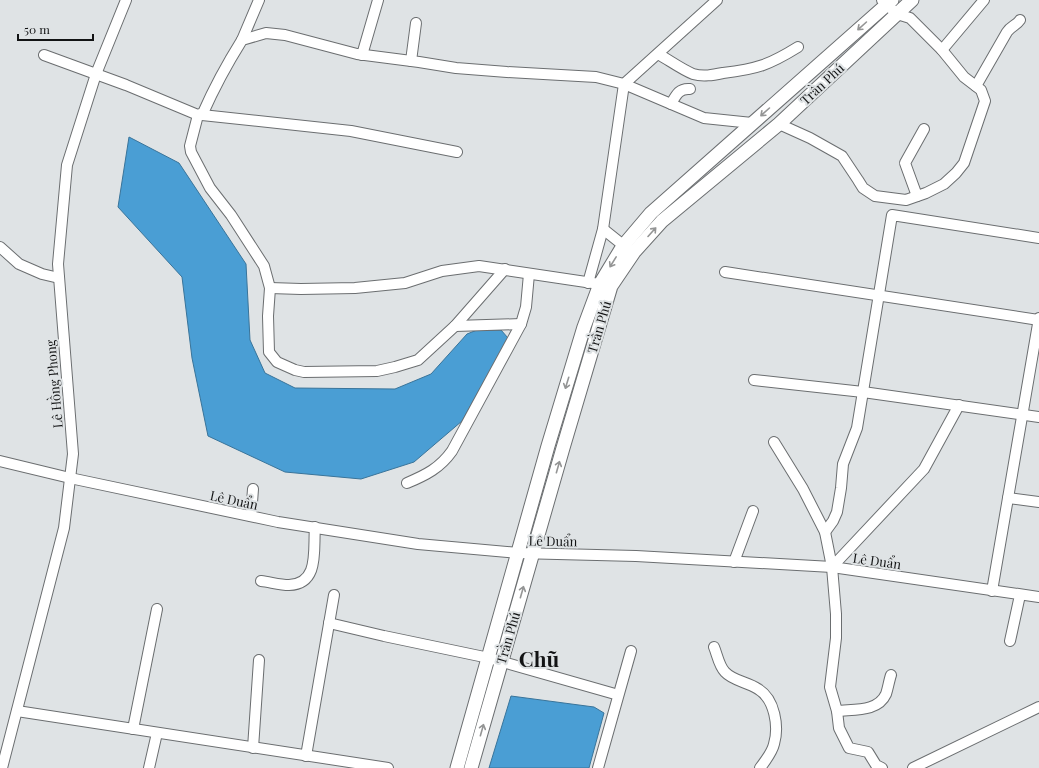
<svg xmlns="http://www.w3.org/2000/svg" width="1039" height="768" font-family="'Playfair Display',serif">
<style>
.water{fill:#4a9ed4;stroke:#39749a}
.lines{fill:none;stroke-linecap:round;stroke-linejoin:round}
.minor-casing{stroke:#6b6e70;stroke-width:12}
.major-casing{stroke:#6b6e70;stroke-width:15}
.minor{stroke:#fff;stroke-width:10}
.major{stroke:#fff;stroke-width:13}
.oneway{stroke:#949595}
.labels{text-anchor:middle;stroke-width:4;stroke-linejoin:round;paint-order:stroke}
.street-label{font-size:13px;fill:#121314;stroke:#dfe3e5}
.town-label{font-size:21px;font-weight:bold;fill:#121314;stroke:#dfe3e5}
</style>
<rect width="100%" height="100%" fill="#dfe3e5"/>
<g class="water">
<path d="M129 137 179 163 246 264 250 340 265 373 295 388 395 389 431 374 467 334 477 330H501L508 338 462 421 414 462 361 479 285 472 208 436 192 358 182 277 118 207Z"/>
<path d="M511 696 594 707 604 713 589 768H489Z"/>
</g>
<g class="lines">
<g class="minor-casing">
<g id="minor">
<path d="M242 40 259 0"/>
<path d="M942 50 984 0"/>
<path d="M658 54C669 60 681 69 693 74 703 77 713 75 723 73 757 69 769 65 798 47"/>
<path d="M44 55 126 85 198 115 203 113C214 88 227 64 242 40L266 33 285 35 357 54 419 62 456 68 507 72 596 77 624 84 704 118 752 123"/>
<path d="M362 55 378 0"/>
<path d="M411 61 416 23"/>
<path d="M976 86 1007 32C1011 26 1017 25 1020 20"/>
<path d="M671 104C676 95 679 88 690 89"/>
<path d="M198 115 190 146 191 152 210 188 231 215 264 266 270 288 268 316 269 352 277 362 295 370 304 372 377 371 395 367 418 360 455 326 505 269"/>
<path d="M202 115 351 131 457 152"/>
<path d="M779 124 810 138 842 156 858 180 863 188 875 196 906 200 926 193 944 184 956 173 964 163 985 101 981 90 964 77 942 50 910 18 897 14 882 0"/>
<path d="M917 196 905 163 924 129"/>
<path d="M603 229 628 249"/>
<path d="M0 247 19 264 42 274 59 278"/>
<path d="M725 272 1039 320"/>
<path d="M588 283 603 229 624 84 717 0"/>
<path d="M270 288 301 289 355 288 405 283 442 271 479 266 606 285"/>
<path d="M455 326 521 324"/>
<path d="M754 380 863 392 1039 417"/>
<path d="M774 442 803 489 825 532 832 567"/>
<path d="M0 461 70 478 278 522 418 544 518 553 636 556 832 567 1039 597"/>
<path d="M407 483C426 475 440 468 452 451L521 324 526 307 529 274"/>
<path d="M1008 498 1039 502"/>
<path d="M251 516 253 489"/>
<path d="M825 532 833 521 837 512 841 488 843 464 857 428 892 215 1039 238"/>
<path d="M734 562 753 511"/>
<path d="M261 581C270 582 280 585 289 585 320 584 313 549 315 527"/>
<path d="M992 591 1039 318"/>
<path d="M329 623 384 636 489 658 615 694"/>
<path d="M1010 641 1020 595"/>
<path d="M714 647C717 654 719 666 725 672 733 681 748 682 758 689 775 699 779 727 774 744 772 753 765 761 760 768"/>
<path d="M17 711 388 768"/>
<path d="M837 711C854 709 878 712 886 694 888 688 889 681 891 675"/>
<path d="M133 729 157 609"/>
<path d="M253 748 259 660"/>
<path d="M306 756 334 595"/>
<path d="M2 768 64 528 73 454 58 264 67 165 96 74 126 0"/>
<path d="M149 768 157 733"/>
<path d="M598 768 631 651"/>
<path d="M882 768 876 765 868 752 849 748 839 728 837 711 830 687 836 638V614L832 567 924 469 959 405"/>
<path d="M913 768 1039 707"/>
</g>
</g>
<g class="major-casing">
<g id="major">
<path d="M457 768 548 446 584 327 600 284 623 246 651 213 892 0"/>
<path d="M471 768 563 448 611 286 634 252 662 221 779 124 912 0"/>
</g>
</g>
<use href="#minor" class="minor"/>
<use href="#major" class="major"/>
</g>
<defs><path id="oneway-shaft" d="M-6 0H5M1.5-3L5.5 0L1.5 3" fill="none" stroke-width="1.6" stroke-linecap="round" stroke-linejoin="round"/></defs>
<g class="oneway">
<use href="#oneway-shaft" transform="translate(862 26) rotate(138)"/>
<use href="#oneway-shaft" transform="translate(765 112) rotate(138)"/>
<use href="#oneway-shaft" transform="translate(652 232) rotate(-48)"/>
<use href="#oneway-shaft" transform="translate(613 262) rotate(122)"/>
<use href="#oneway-shaft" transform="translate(567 383) rotate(107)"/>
<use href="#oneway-shaft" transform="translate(558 467) rotate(-74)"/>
<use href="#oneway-shaft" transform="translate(522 592) rotate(-74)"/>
<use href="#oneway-shaft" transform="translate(482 730) rotate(-74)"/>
</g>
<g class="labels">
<g class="street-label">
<text transform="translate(822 84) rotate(-43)" y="5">Trần Phú</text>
<text transform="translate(599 327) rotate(-74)" y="5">Trần Phú</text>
<text transform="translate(54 384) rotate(-95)" y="5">Lê Hồng Phong</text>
<text transform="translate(234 500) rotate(12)" y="5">Lê Duẩn</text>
<text transform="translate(553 541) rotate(1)" y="5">Lê Duẩn</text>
<text transform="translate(877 561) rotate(8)" y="5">Lê Duẩn</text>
<text transform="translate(508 638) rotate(-74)" y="5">Trần Phú</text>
</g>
<g class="town-label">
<text x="539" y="667">Chũ</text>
</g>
</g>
<path d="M18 34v6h75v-6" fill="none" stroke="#121314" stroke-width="2"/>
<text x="24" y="34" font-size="12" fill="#121314" stroke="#dfe3e5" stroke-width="3" paint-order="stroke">50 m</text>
</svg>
